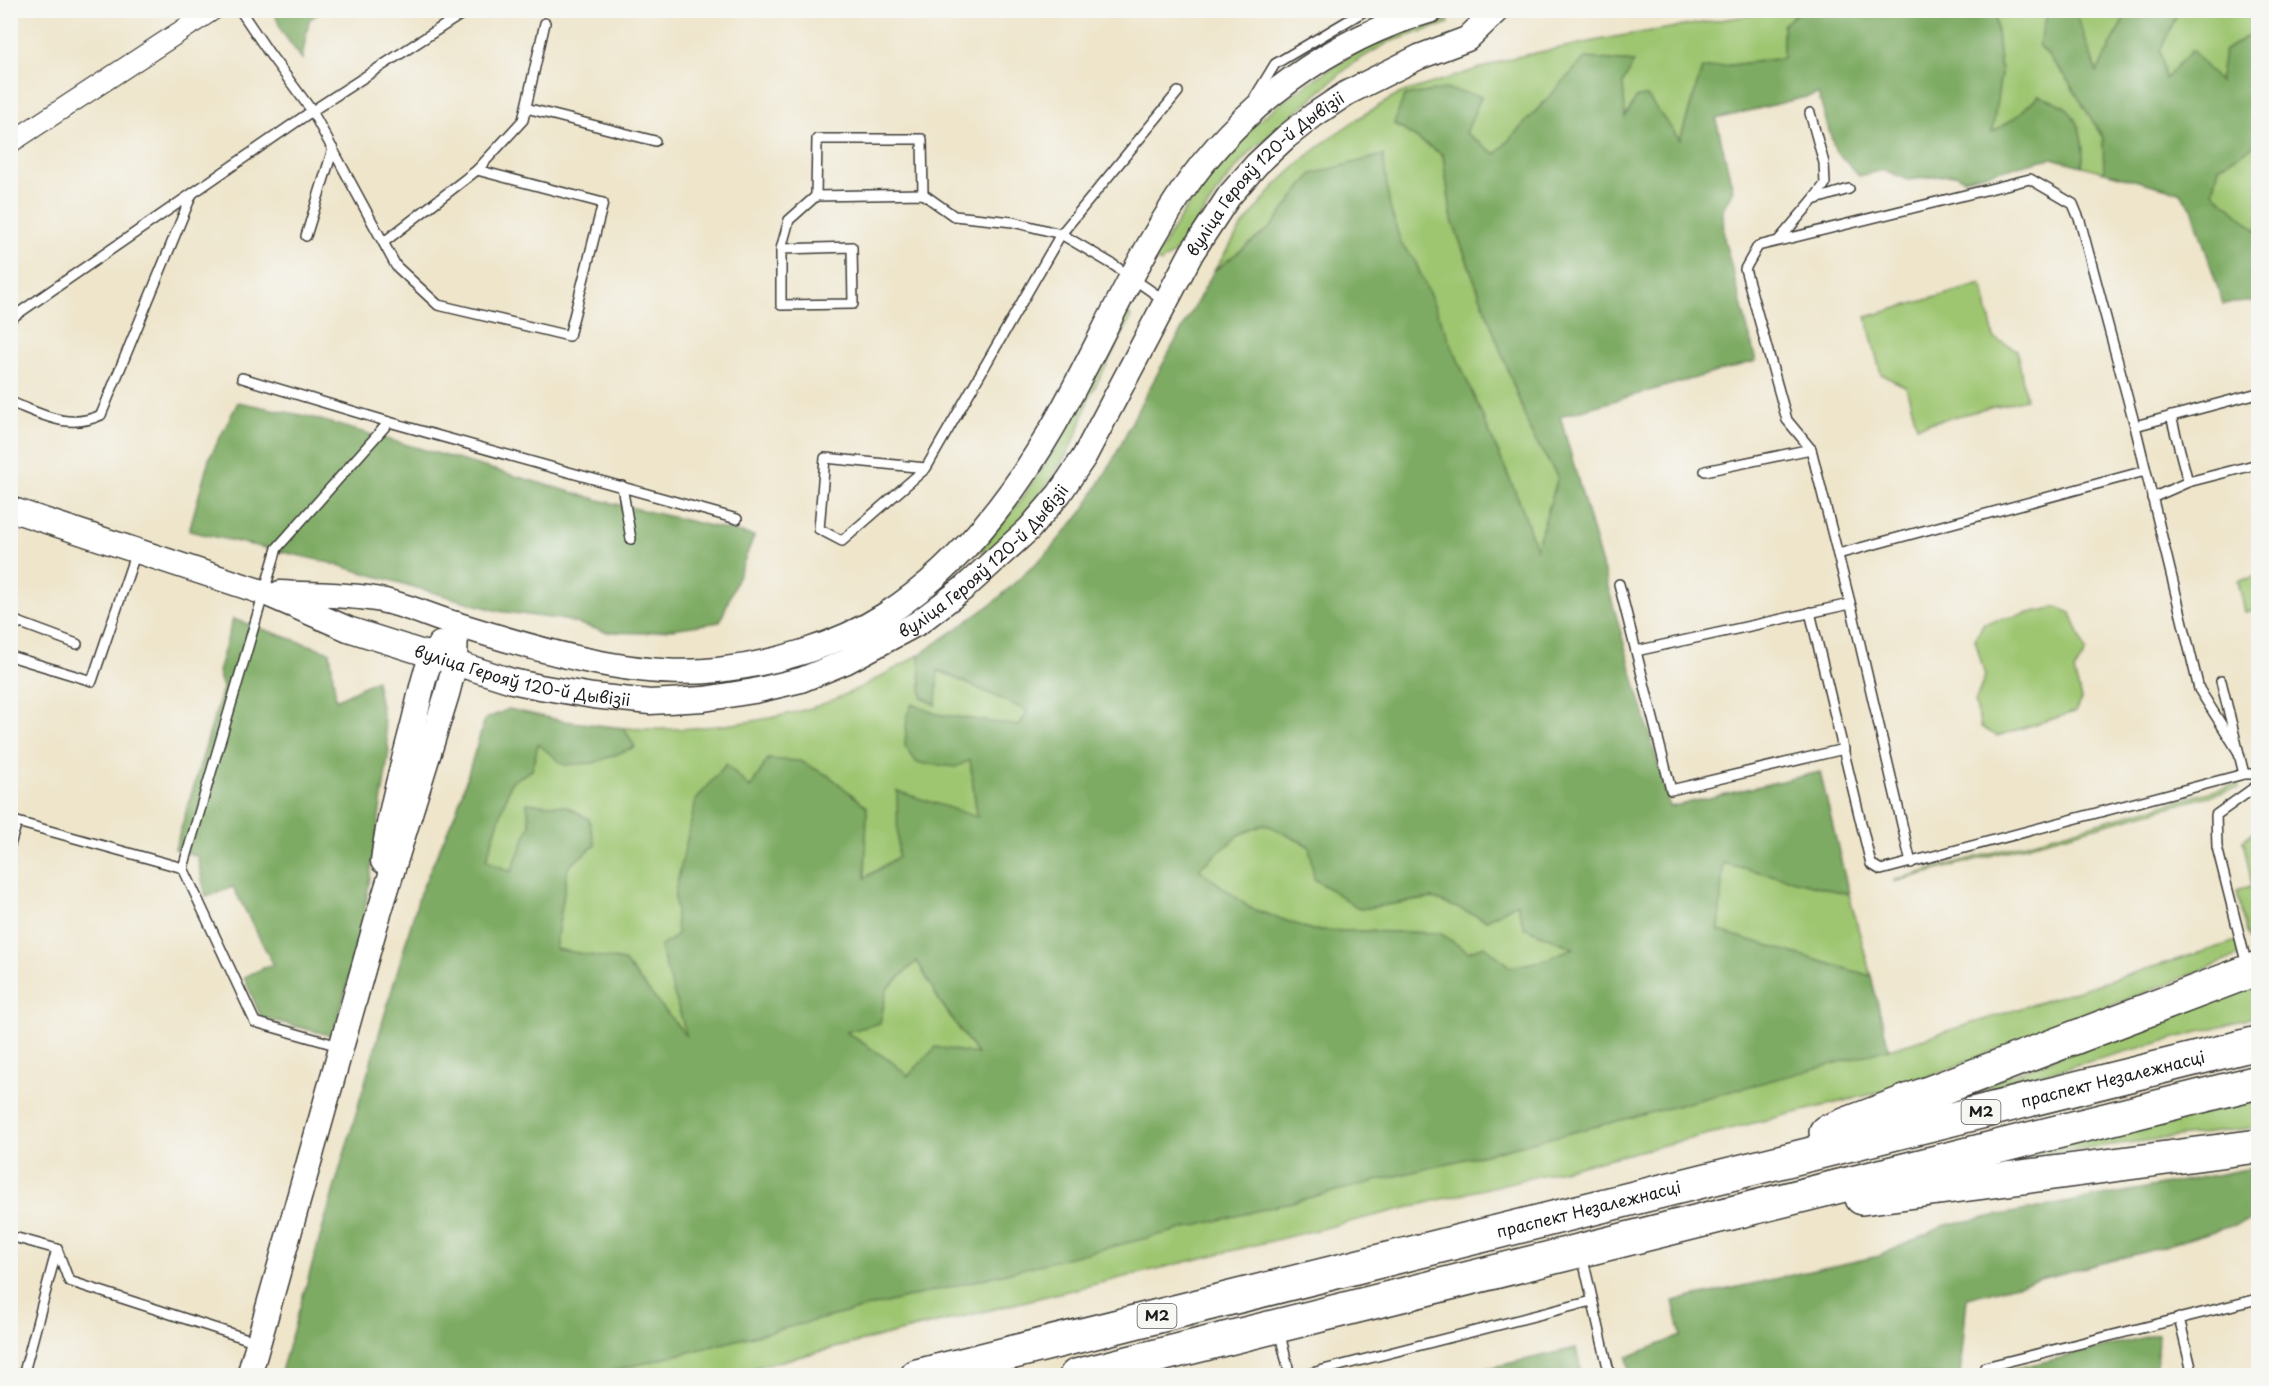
<svg xmlns="http://www.w3.org/2000/svg" width="2269" height="1386" font-family="'Playpen Sans',sans-serif">
<style>
.green{fill:#9ec671;stroke:#5d7146;stroke-width:1.5}
.forest{fill:#7eab63;stroke:#4d6440;stroke-width:1.5;fill-rule:evenodd}
.lines{fill:none;stroke-linecap:round;stroke-linejoin:round}
.service-casing{stroke:#3c3a36;stroke-width:12}
.minor-casing{stroke:#3c3a36;stroke-width:22}
.tertiary-casing{stroke:#3c3a36;stroke-width:27}
.trunk-casing{stroke:#3c3a36;stroke-width:36}
.service{stroke:#fff;stroke-width:9}
.minor{stroke:#fff;stroke-width:20}
.tertiary{stroke:#fff;stroke-width:24}
.trunk{stroke:#fff;stroke-width:33}
.labels{text-anchor:middle;stroke-width:4.5;stroke-linejoin:round;paint-order:stroke}
.shield{fill:#f6f6f2;stroke:#5d5d5c;stroke-width:1.5}
.shield-label{font-size:15px;font-weight:bold;fill:#1c1c1c}
.street-label{font-size:16px;fill:#1c1c1c;stroke:#f6f6f2}
</style>
<rect width="100%" height="100%" fill="#f6f6f2"/>
<filter id="ink" filterUnits="userSpaceOnUse"><feTurbulence type="fractalNoise" baseFrequency=".0167" numOctaves="2"/><feDisplacementMap in="SourceGraphic" scale="12" xChannelSelector="R" yChannelSelector="G"/><feConvolveMatrix kernelMatrix="1 2 1 2 8 2 1 2 1" color-interpolation-filters="sRGB"/></filter>
<filter id="wash" filterUnits="userSpaceOnUse"><feTurbulence type="fractalNoise" baseFrequency=".008" numOctaves="4" result="noise"/><feDisplacementMap in="SourceGraphic" scale="24" xChannelSelector="R" yChannelSelector="G"/><feGaussianBlur stdDeviation="1.35" result="paint"/><feColorMatrix in="noise" values="0 0 0 0 0 0 0 0 0 0 0 0 0 0 0 0 0 1.4 0 .05"/><feComposite in="paint" operator="in"/></filter>
<g filter="url(#wash)">
<rect width="100%" height="100%" fill="#eee5cb"/>
<g class="green">
<path d="M1777 11H1801L1783 25V58L1702 69 1680 140 1625 119 1623 83 1633 62 1585 58 1496 154 1466 133 1481 97 1394 124 1443 155 1452 220 1532 435 1558 477 1536 550 1521 505 1414 259 1401 244 1390 207 1312 174 1271 227 1214 271 1241 228 1274 187 1306 157 1334 135 1365 114 1401 93 1516 57 1614 37Z"/>
<path d="M1995 11H2053L2047 15 2039 45 2066 77 2103 138 2104 172 2082 166 2083 156 2038 96 2015 118 1992 133 2001 73Z"/>
<path d="M2075 11H2128L2097 73Z"/>
<path d="M2179 11H2250L2257 30 2224 51 2220 82 2165 80 2159 52Z"/>
<path d="M1448 20 1449 23 1389 42 1353 63 1249 153 1223 184 1178 250 1160 263 1155 259C1178 220 1202 180 1233 146 1268 108 1338 59 1387 39 1406 31 1428 26 1448 20Z"/>
<path d="M2258 143V232L2213 192 2219 167Z"/>
<path d="M1982 284 1994 338 2017 350 2026 399 1917 426 1906 387 1881 374 1866 317Z"/>
<path d="M1128 311 1131 318 1088 400 1078 432 1065 457 1046 487 1017 524 990 550 979 552 1020 501 1055 449Z"/>
<path d="M2258 576V609L2245 612 2238 581Z"/>
<path d="M2057 607 2071 613 2086 652 2074 671 2081 699 2075 712 1997 736 1981 727 1975 702 1985 676 1975 639 1984 623Z"/>
<path d="M919 655 922 697 935 705 937 670 1028 711 1019 726 936 714 912 704 970 759 977 817 898 857 865 878 867 807 829 776 751 789 726 764 675 892 677 935 688 1038 624 962 555 949 568 867 595 845 527 803 530 825 511 872 486 860 511 782 532 770 538 743 635 747 624 728C686 732 750 725 811 708 849 696 885 674 919 655Z"/>
<path d="M2238 784 2239 788 1894 882V880Z"/>
<path d="M1265 824 1309 846 1360 909 1433 898 1487 920 1517 903 1524 927 1573 948 1542 961 1510 967 1485 946 1468 952 1440 933 1312 930 1250 908 1199 869 1239 835Z"/>
<path d="M2258 829V953L2254 952 2245 930 2237 891 2252 885 2243 840Z"/>
<path d="M1723 863 1849 894 1871 976 1719 931Z"/>
<path d="M2240 940 2244 954 1905 1086 724 1375 594 1376 1889 1049Z"/>
<path d="M917 961 939 1000 977 1054 908 1077 892 1062 845 1032 880 1023 887 989Z"/>
<path d="M2258 980V1016L1943 1101Z"/>
<path d="M2258 1100V1127L2005 1158Z"/>
</g>
<g class="forest">
<path d="M1801 10 1995 11 2001 73 1992 132 2015 118 2038 96C2046 99 2058 101 2065 107 2081 121 2085 146 2082 166L2051 158 1964 179 1956 174 1908 180 1884 170 1859 176 1835 150 1818 94 1716 119 1733 190 1723 209 1724 238 1756 361 1560 416 1670 807 1820 772 1849 894 1723 863 1719 931 1871 976 1889 1049 1642 1115 596 1375H280L420 893 457 809 485 719 509 709 563 721 624 728 635 747 594 763 564 765 538 744 532 770 511 782 486 860 511 872 530 825 527 803 566 806 589 819 595 845 568 867 555 949 624 961 687 1037 660 947 677 935 675 892 696 800 726 764 750 788 768 759 800 761 829 776 867 807 865 878 898 857 897 791 977 817 970 760 956 767 917 763 905 746 907 715 912 704 936 714 1019 726 1028 711 938 670 936 705 922 697 919 655 993 603 1047 553 1083 511 1112 462 1138 409 1214 271 1271 227 1312 174 1383 155 1390 207 1401 244 1414 259 1521 505 1536 549 1558 477 1532 435 1452 220 1443 155 1394 124 1404 96 1445 89 1481 96 1466 133 1496 154 1585 58 1634 62 1623 83 1625 117 1637 97 1647 96 1680 140 1702 69 1783 58V25ZM1265 824 1309 846 1314 879 1360 909 1432 898 1487 920 1517 903 1524 927 1573 948 1542 961 1510 967 1485 946 1468 952 1440 933 1312 930 1250 908 1199 869 1239 835ZM917 961 939 1000 977 1054 936 1047 908 1076 892 1062 846 1032 880 1023 887 989Z"/>
<path d="M2053 10 2075 11 2097 72 2128 11H2179L2160 51 2165 79 2192 50 2219 82 2224 51 2257 30 2250 11H2258V143L2219 167 2213 192 2258 232V301L2223 304 2192 208 2179 192 2104 172 2103 138 2066 77 2039 45 2047 15Z"/>
<path d="M274 11H322L309 20 302 59 282 32Z"/>
<path d="M238 402 310 417 599 500 754 536 720 622 644 633 606 632 565 620 498 611 323 561 189 531 209 459Z"/>
<path d="M233 619 330 652 336 700 376 680 389 751 361 936 333 1036 261 1017 244 977 273 964 233 887 206 897 197 856 175 849 223 688 218 672Z"/>
<path d="M2258 1167V1218L2148 1251 1967 1298 1960 1375H1630L1627 1357 1681 1336 1673 1301 1879 1256 1946 1225Z"/>
<path d="M2158 1334 2156 1375H1989Z"/>
<path d="M1576 1348 1582 1375H1459Z"/>
</g>
</g>
<g filter="url(#ink)">
<g class="lines">
<g class="service-casing">
<g id="service">
<path d="M240 10 269 53 312 111 396 266 438 305 569 336 603 203 477 170"/>
<path d="M1255 97 1275 64 1366 10"/>
<path d="M526 108 655 141"/>
<path d="M1810 113 1824 163 1825 184 1813 200"/>
<path d="M816 196 817 139H922L923 194"/>
<path d="M306 236 333 149"/>
<path d="M1779 240 1813 200 1849 189"/>
<path d="M384 242 477 170 523 120 545 23"/>
<path d="M781 249 852 247 853 304 781 305V249L789 220 816 196 923 194 954 216 1013 222 1061 234 1112 264 1164 300"/>
<path d="M10 319 312 111 468 10"/>
<path d="M242 378 389 422 737 519"/>
<path d="M13 403C43 415 69 430 101 415L192 194"/>
<path d="M2171 416 2188 482"/>
<path d="M2135 426 2258 393"/>
<path d="M926 468 825 458 819 529 842 541 926 468 1061 234 1178 92"/>
<path d="M1705 471 1811 449"/>
<path d="M622 486 631 539"/>
<path d="M2152 498 2188 482 2258 464"/>
<path d="M1838 554 2145 471"/>
<path d="M1619 584 1671 790 1844 749"/>
<path d="M1810 612 1871 864 1881 870 2244 774H2258"/>
<path d="M10 619 77 644"/>
<path d="M1636 651 1850 604"/>
<path d="M10 656 92 681 136 552"/>
<path d="M2221 681 2244 774"/>
<path d="M10 820 183 868"/>
<path d="M10 845 17 822"/>
<path d="M1911 863 1853 614 1811 449 1787 420 1745 269 1758 246 2030 179 2073 204 2080 221 2135 426 2199 689 2238 751"/>
<path d="M2249 966 2244 954 2217 847 2216 815 2258 785"/>
<path d="M339 1046 255 1022 183 868 277 548 389 422"/>
<path d="M10 1236 57 1249"/>
<path d="M57 1249 69 1281 257 1342"/>
<path d="M1582 1255 1610 1376"/>
<path d="M2179 1318 2193 1376"/>
<path d="M1279 1330 1290 1376"/>
<path d="M1985 1367 2258 1299"/>
<path d="M23 1376 57 1249"/>
<path d="M1300 1376 1592 1301"/>
</g>
</g>
<g class="minor-casing">
<path id="minor" d="M10 143 213 10"/>
</g>
<g class="tertiary-casing">
<g id="tertiary">
<path id="s1" d="M10 509 265 593 348 629 512 681 540 687 593 696 650 702 704 699 754 691 801 680 845 662 918 623 964 588 1029 529 1059 494 1084 457 1192 252 1229 196 1257 164 1286 137 1314 115 1347 93 1419 57 1467 39 1497 10"/>
<path d="M280 593C311 595 344 594 375 599 401 603 427 615 452 623 532 648 634 680 718 670 773 664 838 645 885 615 957 569 1012 498 1054 425 1098 348 1132 266 1181 193 1240 106 1331 39 1432 10"/>
<path d="M383 861C389 812 403 765 415 717 421 692 425 664 440 644"/>
<path d="M249 1376 376 923 447 694 455 663 456 624"/>
</g>
</g>
<g class="trunk-casing">
<g id="trunk">
<path d="M1826 1132 2258 968"/>
<path d="M1862 1198 2258 1146"/>
<path id="s2" d="M917 1376 2258 1043"/>
<path d="M1076 1376 2258 1082"/>
</g>
</g>
<use href="#service" class="service"/>
<use href="#minor" class="minor"/>
<use href="#tertiary" class="tertiary"/>
<use href="#trunk" class="trunk"/>
</g>
</g>
<g class="labels">
<g class="shield">
<rect x="1961.5" y="1100" width="39" height="24" rx="4.5"/>
<rect x="1137.5" y="1304" width="39" height="24" rx="4.5"/>
</g>
<g class="shield-label">
<text x="1981" y="1117">М2</text>
<text x="1157" y="1321">М2</text>
</g>
<g class="street-label">
<text dy="6" stroke="none"><textPath href="#s1" startOffset="1530">вуліца Герояў 120-й Дывізіі</textPath></text>
<text dy="6" stroke="none"><textPath href="#s1" startOffset="1044">вуліца Герояў 120-й Дывізіі</textPath></text>
<text dy="6" stroke="none"><textPath href="#s1" startOffset="540">вуліца Герояў 120-й Дывізіі</textPath></text>
<text dy="6" stroke="none"><textPath href="#s2" startOffset="1232">праспект Незалежнасці</textPath></text>
<text dy="6" stroke="none"><textPath href="#s2" startOffset="692">праспект Незалежнасці</textPath></text>
</g>
</g>
<rect width="2269" height="1386" fill="none" stroke="#f6f6f2" stroke-width="36"/>
</svg>
